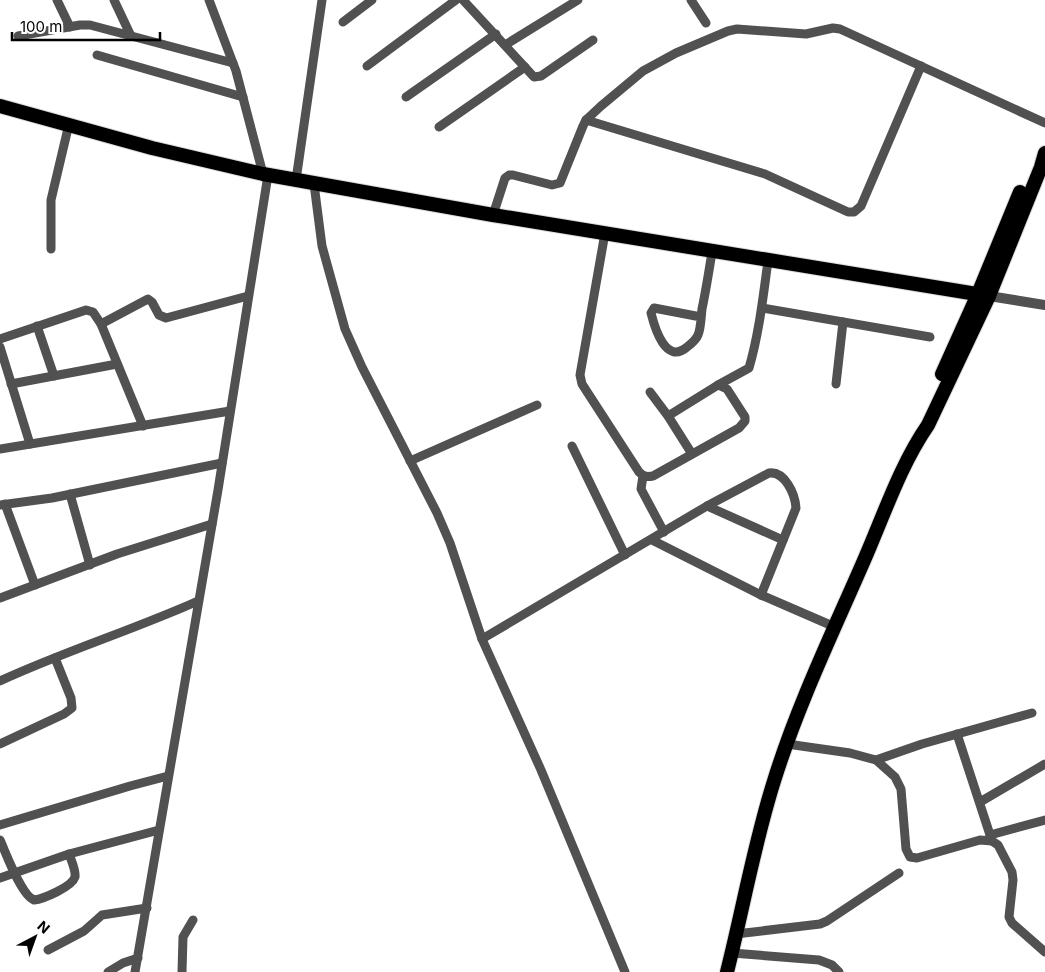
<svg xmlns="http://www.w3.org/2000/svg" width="1045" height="972" font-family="Inter,sans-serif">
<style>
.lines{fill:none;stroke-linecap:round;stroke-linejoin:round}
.trunk-casing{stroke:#dbdbdb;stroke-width:16}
.minor{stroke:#515151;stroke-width:9}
.tertiary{stroke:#515151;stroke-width:10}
.trunk{stroke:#000;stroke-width:14}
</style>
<rect width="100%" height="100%" fill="#fff"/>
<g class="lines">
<g class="trunk-casing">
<g id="trunk">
<path d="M0 106 152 148 263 174 493 215 989 296"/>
<path d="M942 374 978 294 1020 192"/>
<path d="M727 972C743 909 754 844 774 781 797 707 831 636 862 565 883 518 899 467 928 425L989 296 1041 167 1045 153"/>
</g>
</g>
<g class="minor">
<path d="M57 0 70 27"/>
<path d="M114 0 130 34"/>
<path d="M209 0 236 71 263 174"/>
<path d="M463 0 534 77 541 76 593 40"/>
<path d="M691 0 706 23"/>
<path d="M343 22 372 0"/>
<path d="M18 36 80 25H90L233 63"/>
<path d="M505 45 578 0"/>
<path d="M97 55 243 97"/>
<path d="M367 66 456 0"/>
<path d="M406 97 496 34"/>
<path d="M586 120 765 174 848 212H854L861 206 921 66"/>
<path d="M439 127 525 67"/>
<path d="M296 180 322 0"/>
<path d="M314 184 322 246 345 329 362 367 437 513 450 543 482 639 541 770 625 972"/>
<path d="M493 215 505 178 509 175H513L552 185 560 183 583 126 586 120 601 106 643 71 676 53 728 31 737 29 806 34 833 28 840 29 1045 123"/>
<path d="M605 233 580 375 582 384 639 472C644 477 647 477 653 476L739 428 745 421V417L727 389 718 385 668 416"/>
<path d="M51 249V200L69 124"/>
<path d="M762 308 930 337"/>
<path d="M701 317 654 308 651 313C655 329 666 365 687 347 691 344 696 340 698 335 701 328 701 317 702 309 706 290 709 271 712 252"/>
<path d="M101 324 148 299 152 302 159 315 166 318 248 296"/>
<path d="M37 326 54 376"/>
<path d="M0 339 86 310 93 312 101 324 143 426"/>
<path d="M0 347 30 444"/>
<path d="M11 384 117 364"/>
<path d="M836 384 843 322"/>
<path d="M718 385 749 368C759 334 763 297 768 261"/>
<path d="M650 392 668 416 692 454"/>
<path d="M572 446 625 555"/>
<path d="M0 449 230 411"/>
<path d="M410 461 537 405"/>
<path d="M643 476 641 489 664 532"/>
<path d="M70 494 90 565"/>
<path d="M5 504 35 585"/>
<path d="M0 505 52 498 222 463"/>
<path d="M707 506 783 540"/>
<path d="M652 540 761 595 835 627"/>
<path d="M0 598 117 554 212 524"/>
<path d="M482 639 707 506 769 473C785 471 795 494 796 508L761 595"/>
<path d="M0 681C65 651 133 630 198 601"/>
<path d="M957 734 992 841"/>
<path d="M0 744 64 714 72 708 71 698 55 658"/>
<path d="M787 744 850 753 876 760 895 777 901 789 906 849 910 857 917 858 980 840 992 841 998 845 1012 872 1013 880 1009 917 1012 923 1045 952"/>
<path d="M876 760 922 744 1032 713"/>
<path d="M980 802 1045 764"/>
<path d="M0 825 130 786 168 776"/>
<path d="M990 835 1045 820"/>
<path d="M0 840C6 853 21 895 34 900 43 899 72 887 75 877 76 870 71 860 69 854"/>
<path d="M0 878 69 854 159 830"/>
<path d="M736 934 820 924 827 921 899 873"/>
<path d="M48 950 84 931 102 915 147 908"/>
<path d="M732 953 819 960 832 965 839 972"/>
<path d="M108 972 123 963 138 958"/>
<path d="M135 972 218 490 268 175"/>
<path d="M182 972 183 937 193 920"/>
</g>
<path class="tertiary" d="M989 296 1045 305"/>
<use href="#trunk" class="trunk"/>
</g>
<g transform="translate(35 937) rotate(41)" stroke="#ffffff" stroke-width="4" paint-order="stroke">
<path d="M0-4L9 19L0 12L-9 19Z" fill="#000000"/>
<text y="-8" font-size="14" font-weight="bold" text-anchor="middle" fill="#000000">N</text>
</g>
<path d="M12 32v8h148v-8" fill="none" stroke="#000000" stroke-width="2.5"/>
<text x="20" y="32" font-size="15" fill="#000000" stroke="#ffffff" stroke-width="4" paint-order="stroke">100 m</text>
</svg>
